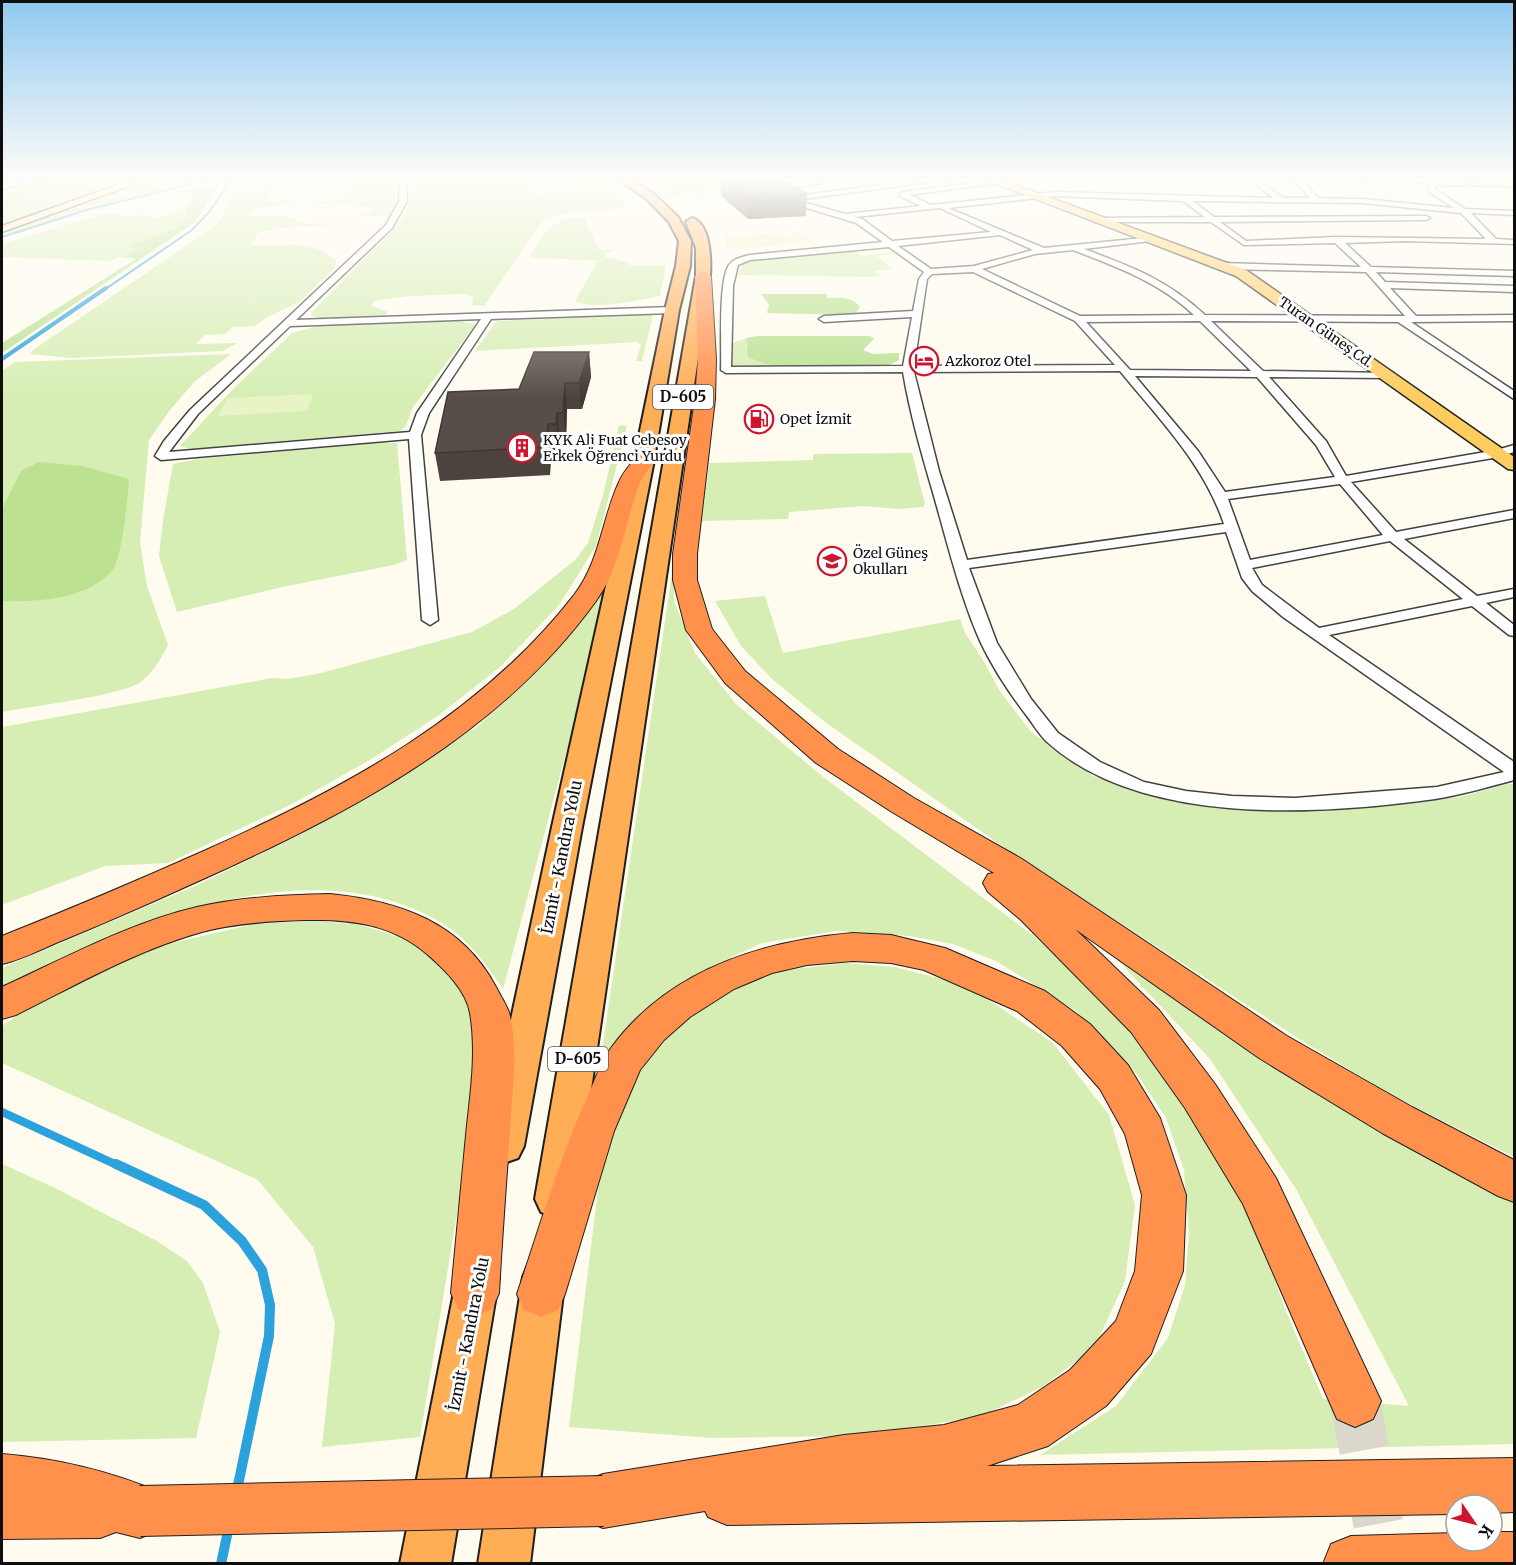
<svg xmlns="http://www.w3.org/2000/svg" width="1516" height="1565" font-family="Merriweather,serif">
<style>
.farmland{fill:#f9f1cb}
.green{fill:#d6eeb3}
.forest{fill:#bbe191}
.pitch{fill:#e8f4c6}
.lines{fill:none;stroke-linecap:round;stroke-linejoin:round}
.stream-far3{stroke:#2ca2dc;stroke-width:2}
.stream-far2{stroke:#2ca2dc;stroke-width:4}
.stream-far1{stroke:#2ca2dc;stroke-width:8}
.stream{stroke:#2ca2dc;stroke-width:10}
.motorway-tunnel{stroke:#dbd7cd;stroke-width:50;stroke-dasharray:50 25;stroke-linecap:butt}
.minor-casing{stroke:#414141;stroke-width:3}
.secondary-casing{stroke:#303030;stroke-width:3}
.primary-casing{stroke:#1f1f1f;stroke-width:3}
.trunk-casing{stroke:#1f1f1f;stroke-width:4}
.motorway-casing{stroke:#1f1f1f;stroke-width:2}
.minor{fill:#fff;fill-rule:evenodd}
.secondary{fill:#ffefaa;fill-rule:evenodd}
.primary{fill:#ffcc5f;fill-rule:evenodd}
.trunk{fill:#ffae56;fill-rule:evenodd}
.motorway{fill:#ff914d;fill-rule:evenodd}
.motorway-bridge-casing{stroke:#1f1f1f;stroke-width:52;stroke-linecap:butt}
.motorway-bridge{stroke:#ff914d;stroke-width:50}
.wall{fill:#4c433f}
.shaded-wall{fill:#3e3733}
.building{fill:#584e49;stroke:#3e3733;stroke-width:1.5}
.labels{text-anchor:middle;stroke-width:6;stroke-linejoin:round;paint-order:stroke}
.far-street-label{font-size:14px;fill:#0e0e0e;stroke:#fff}
.far-poi-label{font-size:14px;fill:#0e0e0e;stroke:#fff;text-anchor:start}
.shield{fill:#fff;stroke:#565656;stroke-width:1.5}
.shield-label{font-size:15px;font-weight:bold;fill:#0e0e0e}
.street-label{font-size:16px;fill:#0e0e0e;stroke:#fff}
</style>
<rect width="100%" height="100%" fill="#fffbef"/>
<path class="farmland" d="M796 231H801L814 242 736 249 726 248 723 236 782 233 791 237 790 233Z"/>
<g class="green">
<path d="M41 178H134L2 225V188Z"/>
<path d="M197 178H217L101 207 84 205 148 180 150 184 178 183Z"/>
<path d="M358 178H396L397 197 391 216 365 217 361 215 371 212 375 207H354L355 203 352 202 318 204 319 202 345 200Z"/>
<path d="M411 178H543L538 179 532 186 536 195 602 186 627 203C602 219 570 206 544 219L484 306 472 305 473 297 465 294 409 296 374 301 371 306 388 312 384 316 319 318 311 316 313 311 397 226 410 206Z"/>
<path d="M646 178H721L747 187 674 196Z"/>
<path d="M269 179H277L266 202 292 199 283 205 256 209 245 216H287L304 223 333 226 275 228 273 230 259 231 251 245C286 249 304 235 336 260L335 268 298 303 267 317 255 326 233 327 225 334 205 335 196 344 238 343 223 351 71 358 30 354 33 350 211 229 222 218 231 194 241 191C251 194 254 196 264 190V187L260 185Z"/>
<path d="M75 208 90 209 2 237V231Z"/>
<path d="M185 208 188 216 180 226 133 245 140 250 124 257 126 258 118 257 110 261 2 257V244L102 214 159 217Z"/>
<path d="M584 218 599 250 616 249 607 253 605 257 629 263 631 266 666 265 660 296C639 300 592 311 575 301L597 263 596 260 529 258C547 230 548 219 584 218Z"/>
<path d="M853 249 861 256 892 252 896 254 877 256 893 269 874 271 880 276 872 277 737 275 744 263 756 259Z"/>
<path d="M653 314 642 361H636L641 345 637 342 475 351 495 323 499 321Z"/>
<path d="M457 321 476 324 413 407 406 426 400 431 190 449 180 446 233 389 292 333 318 326Z"/>
<path d="M746 338V348L765 364 780 366H733L731 362 733 343Z"/>
<path d="M231 354 194 382 170 410 149 440 140 542 147 586 168 645C161 659 153 672 141 682 124 695 28 707 2 712V371L15 362Z"/>
<path d="M623 425 627 426 596 546 559 605 500 667 439 715 373 758 294 803 168 863 105 866 2 905V727L272 678 288 679 321 673 472 632 514 609 575 560 588 543 603 495 619 426Z"/>
<path d="M377 443H397L407 560 394 565 282 587 177 612 159 556 163 520 173 464 198 459Z"/>
<path d="M912 453 925 504 923 507 899 509 864 506 789 512 788 519 702 521 709 463 813 460V454Z"/>
<path d="M674 560V601L695 653 736 704 822 776 1035 937 1115 1012 1166 1074 1255 1223 1285 1309 1323 1399 1409 1406 1296 1189 1210 1059 1114 956 1413 1147 1514 1198V1444L1040 1455 1116 1406 1168 1338 1185 1285 1189 1233 1184 1170 1166 1118 1137 1074 1076 1011 996 961 953 944 909 936 837 931 762 943 706 969 651 1006 598 1078Z"/>
<path d="M608 575 595 644 503 989C488 967 469 940 445 925 346 863 217 895 116 935 99 942 81 948 65 956 43 967 23 980 2 992V968L195 886 294 838 379 790 478 726 543 666Z"/>
<path d="M765 596 783 653 960 619 965 633 983 660 999 690 1031 732 1093 776 1167 800 1211 806 1270 810 1330 809 1407 804 1464 796 1507 784H1514V1157L1388 1093 1304 1042 1005 848 825 722 773 680 741 646 715 601Z"/>
<path d="M310 921 357 924 403 938 434 959 467 998 478 1041 475 1105 420 1437 322 1447 335 1324 313 1247 258 1180 2 1063V1026L45 997 103 969 168 944 254 924Z"/>
<path d="M846 963 895 967 946 980 983 996 1053 1043 1109 1115 1135 1205 1125 1281 1095 1347 1042 1387 979 1417 855 1436 711 1438 569 1427 598 1189 620 1105 659 1042 697 1008 739 983 771 972Z"/>
<path d="M2 1164 53 1187 155 1240 187 1261 203 1283 220 1332 196 1438 2 1442Z"/>
</g>
<g class="forest">
<path d="M41 178H55L31 189 27 198 2 207V190Z"/>
<path d="M220 184 196 221 182 231 2 353V343L136 259 123 257 139 250 132 245 180 226 187 216 185 208 195 197 188 193H173Z"/>
<path d="M761 294H827V298C840 298 852 296 860 307L854 315 767 313 769 304Z"/>
<path d="M757 336H870L874 339 863 350 873 354 899 353V360L889 365 780 366 765 364 748 357 746 338Z"/>
<path d="M39 462 82 466 129 479C128 496 122 557 113 569 88 600 38 602 2 601V509L21 471Z"/>
</g>
<path class="pitch" d="M313 394 307 411 218 416 227 398Z"/>
<g class="lines">
<g class="stream-far3">
<path d="M2 237 90 209 217 178"/>
<path d="M104 290 192 230 209 212 232 178"/>
</g>
<path class="stream-far2" d="M2 359 106 288"/>
<path class="stream-far1" d="M2 1112 119 1166"/>
<g class="stream">
<path d="M116 1164 204 1205 242 1241 262 1270 270 1305 269 1336 237 1490"/>
<path d="M221 1564 229 1526"/>
</g>
<path class="motorway-tunnel" d="M1355 1401 1386 1564"/>
<g class="minor-casing">
<g id="minor">
<path d="M29 178H42L2 189V185Z"/>
<path d="M400 178H406L407 201 392 228 296 320 672 307 677 310 672 313 491 319 429 413 421 435 438 620 430 625 422 620 409 439 161 460 155 456 164 441 190 410 386 225 399 201ZM481 319 417 413 410 432 169 452 198 414 290 326Z"/>
<path d="M736 178H746L764 186 821 181 825 183 771 190 788 197 935 178H959L796 200 845 214 921 206 899 196 902 192 995 180 997 183 910 195 931 205 1055 192 1273 198 1248 178H1256L1283 198H1310L1293 178H1300L1318 198 1362 199 1454 208 1429 192V183L1330 178 1514 182V186L1435 185V189L1465 209 1514 211V215L1471 213 1496 239 1514 240V244L1405 241 1345 243 1371 267 1514 271V276L1376 272 1385 282 1514 286V292L1390 288 1416 316 1514 315V321L1411 322 1514 391V399L1398 322 1211 321 1263 371 1391 373V377L1387 378 1269 377 1326 441 1346 476 1497 450 1514 445V452L1499 457 1351 482 1396 532 1514 510V518L1404 539 1477 596 1514 589V597L1486 603 1514 625V636L1509 635 1472 606 1329 635 1514 762V780C1488 787 1461 795 1435 799 1318 815 1140 827 1046 741 1039 734 1033 724 1027 716 1010 694 993 668 981 643 961 599 947 542 934 496 922 455 910 414 903 372L726 373 721 370C722 348 718 281 729 265 734 258 743 257 750 255L883 242 856 223 784 201ZM1055 196 1183 201 1205 217 1095 218V222H1211L1244 245 1335 243 1361 267 1222 263 1218 266 1222 269 1366 272 1405 316 1205 315C1166 279 1132 267 1084 249L1150 241H1153V237L1044 248 948 208ZM1193 201 1362 203 1461 213 1486 239 1335 237 1246 241 1220 222 1426 220 1430 218 1426 216 1214 217ZM940 208 991 232 892 241 862 219 855 217ZM1000 235 1033 250 974 266 931 269 898 246ZM889 247 924 272 919 279 913 311 824 316 819 319 824 322 912 317 903 366 731 367 733 286 738 265 750 260ZM1073 250C1117 267 1159 282 1194 315L1080 316 982 269 1035 254ZM973 272 1075 321 1115 365 914 366 927 279 932 274ZM1200 321 1251 371 1130 370 1086 322ZM1120 371C1159 419 1204 464 1224 524L967 560 939 471 914 372ZM1135 376 1257 377 1316 445 1335 477 1225 492 1198 451ZM1340 484 1383 535 1250 560 1228 499ZM1226 532 1242 578 1252 591 1283 617 1504 772 1437 787 1295 798 1232 796 1186 791 1144 782 1100 762 1058 733 1031 699 997 643 969 568ZM1390 541 1463 599 1319 628 1262 585 1252 568Z"/>
</g>
</g>
<g class="secondary-casing">
<path id="secondary" d="M137 178H151L2 232V226Z"/>
</g>
<g class="primary-casing">
<path id="primary" d="M981 178H997L1246 270 1514 457V470L1508 469 1236 276Z"/>
</g>
<g class="trunk-casing">
<g id="trunk">
<path d="M616 178H629L655 195 678 217 691 241 690 266 679 310 654 460 582 827 524 1146 518 1158 504 1163 490 1158 484 1146 552 827 634 460 665 310 676 266 679 241 669 222 647 199Z"/>
<path d="M692 218C711 224 711 260 710 276L575 1199 569 1212 555 1217 541 1212 535 1199 696 276V248L686 222Z"/>
<path d="M478 1257 493 1263 499 1277 451 1564H400L457 1277 463 1263Z"/>
<path d="M544 1257 559 1263 565 1277 530 1564H478L523 1277 529 1263Z"/>
</g>
</g>
<g class="motorway-casing">
<g id="motorway">
<path d="M703 271 711 276 716 359 715 399 697 554V580L712 629 745 671 838 749 914 798 1022 859 1287 1036 1412 1107 1514 1160V1202L1498 1196 1382 1133 1259 1058 1075 929 1159 1010 1215 1084 1276 1178 1381 1401 1373 1419 1355 1427 1337 1419 1243 1204 1185 1108 1131 1032 1021 920 988 892 983 883 988 874 994 873 892 812 816 763 725 683 686 630 673 580V554L695 399 698 359 695 276Z"/>
<path d="M644 454 651 456 655 460C650 467 643 475 640 483 624 522 622 565 596 601 488 751 316 829 152 902 120 916 88 930 56 943 38 951 20 960 2 964V936C70 909 139 880 206 850 345 788 479 717 574 595 600 562 602 518 619 482 623 472 631 464 637 456Z"/>
<path d="M330 894C399 901 462 922 496 987 500 995 506 1004 509 1012 519 1049 512 1091 510 1130 506 1184 502 1239 499 1293L492 1309 475 1316 458 1309 451 1293C456 1240 461 1188 466 1135 470 1095 477 1054 470 1013 466 990 445 970 428 955 393 924 351 919 305 920 271 921 235 923 202 932 137 950 76 985 16 1015L2 1019V987C65 958 129 923 197 907 241 897 285 895 330 894Z"/>
<path d="M853 933 891 935 945 948 1045 991 1090 1024 1128 1065 1160 1118 1186 1195 1183 1271 1151 1354 1106 1406 1048 1446 987 1466 1514 1458V1512L1492 1513V1505H1456V1514L727 1525 708 1517 705 1511 603 1528 584 1520 576 1501 584 1482 603 1474 844 1435 944 1425 1018 1405 1070 1370 1116 1321 1135 1271 1142 1195 1125 1134 1100 1089 1062 1046 1017 1011 924 970 891 963 853 961 807 965 772 973 734 989 690 1017 664 1040 640 1070 614 1131 565 1294 558 1310 541 1317 524 1310 517 1294C540 1227 559 1158 589 1093 596 1078 601 1061 611 1048 668 970 761 941 853 933Z"/>
<path d="M2 1454C54 1458 111 1471 159 1492L167 1511 159 1530 140 1538 116 1532 100 1538 2 1539Z"/>
<path d="M1492 1532H1514V1564H1323L1331 1544 1351 1536 1456 1533V1541H1492Z"/>
</g>
</g>
<use href="#minor" class="minor"/>
<use href="#secondary" class="secondary"/>
<use href="#primary" class="primary"/>
<use href="#trunk" class="trunk"/>
<use href="#motorway" class="motorway"/>
<g class="motorway-bridge-casing">
<path id="motorway-bridge" d="M140 1511 603 1501"/>
</g>
<use href="#motorway-bridge" class="motorway-bridge"/>
</g>
<g class="wall">
<path d="M720 178H771L806 216 748 219 721 196Z"/>
<path d="M589 352 591 377 582 409H567L566 440H560L559 452H551L550 475 440 481 435 453 519 389Z"/>
</g>
<g class="shaded-wall">
<path d="M807 193 806 216 748 219V197Z"/>
<path d="M589 352 591 377 582 409 579 383Z"/>
<path d="M565 383 567 409 566 440 563 413Z"/>
<path d="M557 413 560 440 559 452 556 424Z"/>
<path d="M548 424 551 452 550 475 547 447Z"/>
</g>
<g class="building">
<path d="M725 178H771L807 193 748 197Z"/>
<path d="M534 352H589L579 383H565L563 413H557L556 424H548L547 447 435 453 448 392 519 389Z"/>
</g>
<linearGradient id="sky" x2="0" y2="1"><stop stop-color="#90c8f0"/><stop offset="0.45" stop-color="#fffdf8"/><stop offset="1" stop-color="#fffdf8" stop-opacity="0"/></linearGradient>
<rect width="1516" height="398" fill="url(#sky)"/>
<defs>
<g id="hotel-ring" transform="scale(1.5)"><circle r="9.5" fill="#fff" stroke="#cd162d" stroke-width="1.5"/><path d="M-6-4.5h1.5V1H6V5H4.5V3h-9V5H-6ZM-4 0a1.8 1.8 0 1 1 3.6 0ZM.5 0V-2.5h3Q6-2.5 6 0Z" fill="#cd162d"/></g>
<g id="fuel-ring" transform="scale(1.5)"><circle r="9.5" fill="#fff" stroke="#cd162d" stroke-width="1.5"/><path d="M-5.5-6h7V0h2V4h1.3V-2.5L3-4.5l.8-.8L6-3V5H2.5V1h-1V6h-7ZM-4.2-4.7v3.2H.2V-4.7Z" fill="#cd162d"/></g>
<g id="building-ring" transform="scale(1.5)"><circle r="9.5" fill="#fff" stroke="#cd162d" stroke-width="1.5"/><path d="M-4-6H4V6H1V3H-1V6H-4ZM-2.5-4.3h1.7v1.8h-1.7ZM.8-4.3h1.7v1.8H.8ZM-2.5-1h1.7V.8h-1.7ZM.8-1h1.7V.8H.8Z" fill="#cd162d"/></g>
<g id="school-ring" transform="scale(1.5)"><circle r="9.5" fill="#fff" stroke="#cd162d" stroke-width="1.5"/><path d="M0-5L7-2L0 1L-7-2ZM-4 1L0 2.5L4 1V4Q0 6-4 4Z" fill="#cd162d"/></g>
</defs>
<g fill-rule="evenodd">
<use href="#hotel-ring" x="924" y="361"/>
<use href="#fuel-ring" x="759" y="419"/>
<use href="#building-ring" x="522" y="448"/>
<use href="#school-ring" x="832" y="561"/>
</g>
<g class="labels">
<g class="far-street-label">
<text transform="translate(1326 332) rotate(35)" y="5">Turan Güneş Cd.</text>
</g>
<g class="far-poi-label">
<text x="945" y="366">Azkoroz Otel</text>
<text x="780" y="424">Opet İzmit</text>
<text x="543" y="445">KYK Ali Fuat Cebesoy<tspan x="543" dy="16">Erkek Öğrenci Yurdu</tspan></text>
<text x="853" y="558">Özel Güneş<tspan x="853" dy="16">Okulları</tspan></text>
</g>
<g class="shield">
<rect x="653" y="385" width="60" height="24" rx="4.5"/>
<rect x="548" y="1047" width="60" height="24" rx="4.5"/>
</g>
<g class="shield-label">
<text x="683" y="402">D-605</text>
<text x="578" y="1064">D-605</text>
</g>
<g class="street-label">
<text transform="translate(561 857) rotate(-79)" y="6">İzmit - Kandıra Yolu</text>
<text transform="translate(468 1334) rotate(-79)" y="6">İzmit - Kandıra Yolu</text>
</g>
</g>
<rect width="1516" height="1565" fill="none" stroke="#0e0e0e" stroke-width="6"/>
<g transform="translate(1474 1523) rotate(125)"><circle r="28" fill="#ffffff" stroke="#9f9f9f" stroke-width="1.5"/>
<path d="M0-4.5L10 22L0 15L-10 22Z" fill="#cd162d"/>
<text y="-9" font-size="16" font-weight="bold" text-anchor="middle" fill="#0e0e0e">K</text>
</g>
</svg>
